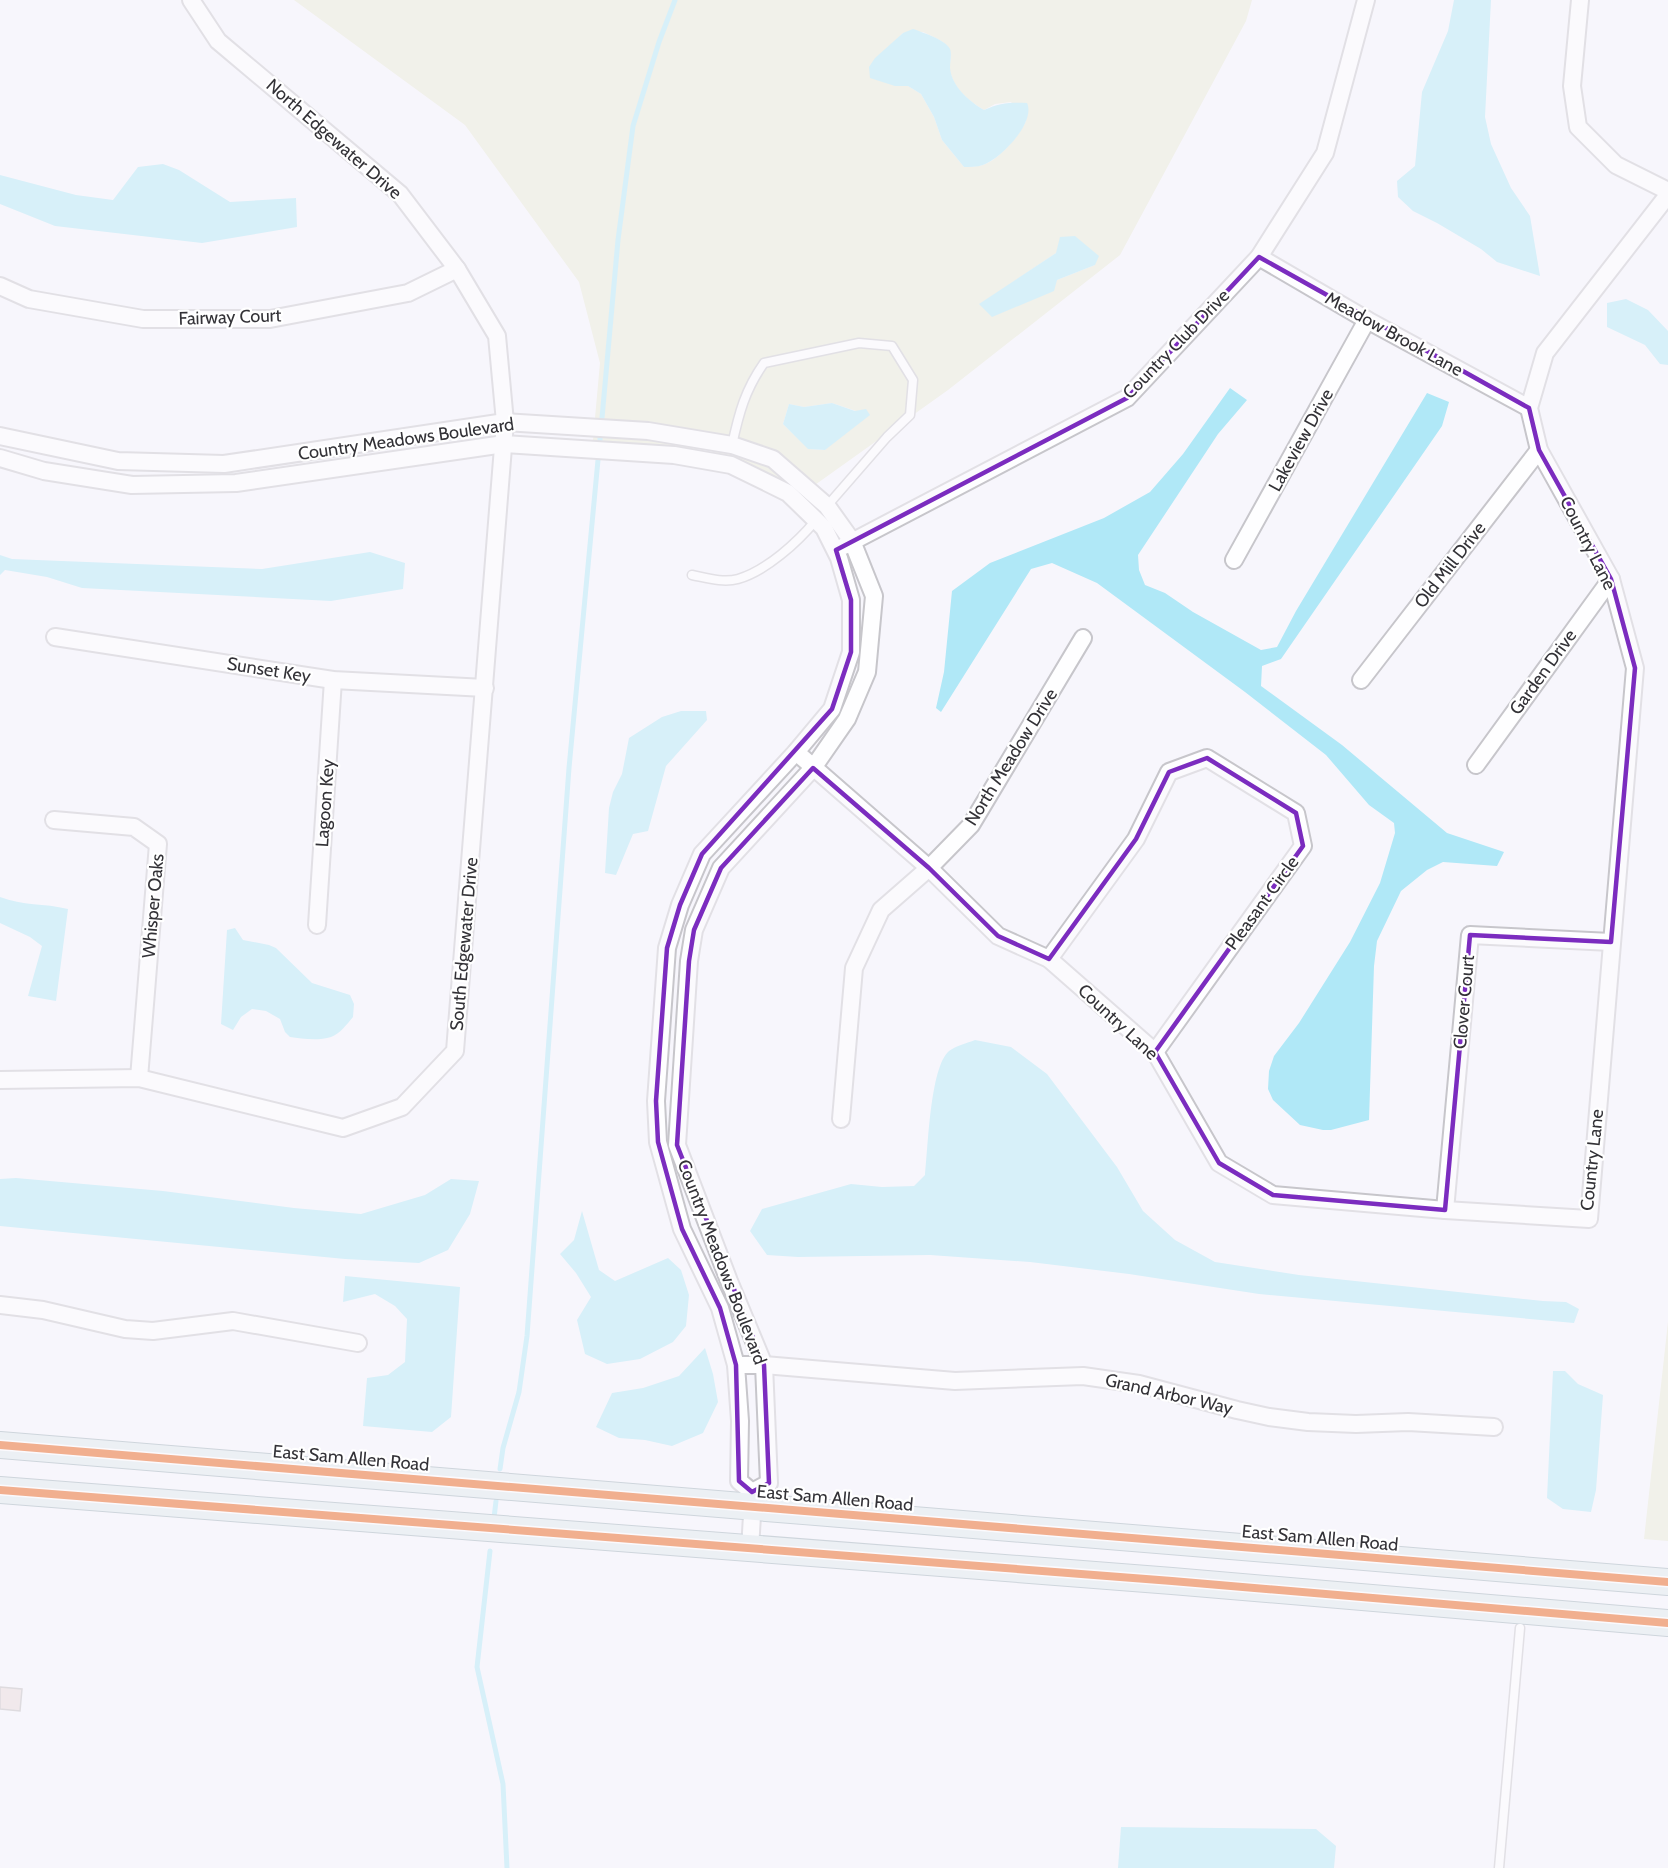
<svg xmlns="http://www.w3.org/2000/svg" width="1668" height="1868" font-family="Cabin,sans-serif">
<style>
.green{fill:#e8ead4;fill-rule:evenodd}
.water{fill:#b0e8f7}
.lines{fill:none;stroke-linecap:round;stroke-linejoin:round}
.stream{stroke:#b0e8f7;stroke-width:5}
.building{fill:#e8dada;stroke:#bebbbd;stroke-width:1.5}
.lane-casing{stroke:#c7c6cb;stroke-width:11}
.street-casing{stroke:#c7c6cb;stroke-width:20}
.primary-casing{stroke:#9caeb6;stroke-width:28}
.lane{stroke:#fefeff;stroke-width:8}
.street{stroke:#fefeff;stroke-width:16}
.primary{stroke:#dee8ec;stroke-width:26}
.cycleway-casing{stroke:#fff;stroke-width:11}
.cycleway{stroke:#e8590c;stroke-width:8}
.marked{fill:none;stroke:#7b2cbf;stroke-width:4.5;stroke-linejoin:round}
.labels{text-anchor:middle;stroke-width:4.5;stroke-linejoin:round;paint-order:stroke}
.street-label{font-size:18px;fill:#333237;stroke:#fff}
</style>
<rect width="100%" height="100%" fill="#f7f6fc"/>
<g class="green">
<path d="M294 0H1252L1246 21 1120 255 948 390 805 492 709 450 593 440 600 363 579 282 465 125ZM923 32C931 36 943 40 948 47 953 54 949 63 950 71 954 89 969 101 984 110L995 104 1011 102 1026 121C1019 136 999 160 983 165 977 167 970 166 964 167L942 140 934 117 921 94 908 86 891 46 903 33ZM1056 253 1095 265 1057 280 979 305ZM832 403 856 411 825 450 809 449 783 424 789 404 804 407Z"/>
<path d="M1668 1322V1541L1644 1539Z"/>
</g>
<g class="water">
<path d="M1454 0H1491L1485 117 1491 144 1511 188 1530 216 1540 276 1497 262 1481 249 1437 223 1413 211 1398 197 1397 181 1415 166 1422 92 1448 31Z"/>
<path d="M913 29C922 32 946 40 950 49 952 54 950 62 950 68 952 87 969 101 984 110 999 103 1011 102 1027 103 1036 122 1001 159 983 165 977 167 970 167 964 167L942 140 934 117 921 94 908 86H895L870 78 869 67 875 58 903 33Z"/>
<path d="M163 164 179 170 230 202 296 198 297 227 202 243 55 226 0 204V175L76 195 113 200 138 167Z"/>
<path d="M1075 236 1099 256 1095 265 1057 280 1054 291 992 317 979 304 1056 253 1060 237Z"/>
<path d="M1626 299 1648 310 1668 331V365L1660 364 1645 345 1607 327V303Z"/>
<path d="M1230 388 1247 400 1218 434 1138 555 1139 570 1145 585 1165 593 1193 612 1261 650 1277 647 1296 611 1427 393 1449 402 1442 426 1281 659 1262 666 1261 686 1342 745 1447 833 1504 852 1497 866 1443 862 1427 870 1401 891 1377 941 1374 966 1369 1120 1331 1130H1323L1300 1125 1273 1100 1268 1089 1269 1071 1274 1056 1299 1023 1350 942 1380 883 1395 833 1394 823 1369 805 1326 755 1245 692 1097 583 1052 563 1031 569 941 712 936 708 944 672 952 591 990 563 1104 518 1150 492 1183 454Z"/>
<path d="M832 403 855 411 866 409 870 415 825 450 808 449 783 424 789 404 804 407Z"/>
<path d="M370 552 405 563 403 589 331 601 82 588 47 577 5 570 0 575V555L12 559 262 569Z"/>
<path d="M681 711H706L707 720 666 766 648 831 633 834 616 875 605 873 609 808 613 792 622 774 629 738 662 717Z"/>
<path d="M0 897C23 906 44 903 68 909L56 1001 28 996 42 946 30 937 0 923Z"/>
<path d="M235 928 243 940 269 945 276 948 312 983 350 995 354 1004 353 1017C347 1024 340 1034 331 1037 319 1041 302 1039 290 1037L285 1032 280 1019 266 1011 252 1009 241 1017 233 1030 221 1024 227 930Z"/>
<path d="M975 1040 1011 1047 1047 1074 1117 1167 1143 1211 1175 1240 1215 1262 1299 1275 1543 1301 1566 1302 1579 1309 1574 1323 1259 1294 1129 1274 1030 1262 930 1255 798 1257 767 1255 750 1231 762 1209 851 1184 882 1187 914 1186 925 1175C928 1149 930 1067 949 1051 956 1046 967 1043 975 1040Z"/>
<path d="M16 1178 163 1191 294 1208 361 1214 425 1195 451 1179 479 1181 470 1214 448 1250 419 1263 345 1259 0 1226V1179Z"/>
<path d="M582 1211 599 1270 615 1281 668 1258 681 1270 689 1295 686 1326 673 1342 640 1359 607 1364 585 1354 577 1320 591 1297 576 1273 560 1254 574 1240Z"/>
<path d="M345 1276 460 1287 451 1417 432 1432 363 1426 367 1378 388 1375 405 1362 407 1319 395 1306 375 1294 343 1302Z"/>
<path d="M705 1348 713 1374 718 1402 703 1433 672 1446 645 1440 619 1438 596 1427 612 1393 643 1388 679 1376Z"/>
<path d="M1553 1371H1565L1578 1384 1603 1395 1596 1490 1591 1512 1563 1509 1547 1498Z"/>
<path d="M1121 1827 1316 1829 1336 1846 1334 1868H1118Z"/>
</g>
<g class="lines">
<g class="stream">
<path d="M602 418 618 240 633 126 659 42 675 0"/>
<path d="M600 440V438"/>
<path d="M500 1469 503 1448 519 1392 527 1336 569 768 598 460"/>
<path d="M494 1518 496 1501"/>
<path d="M490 1551 477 1667 503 1784 507 1868"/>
</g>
</g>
<path class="building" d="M0 1687 22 1689 20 1711 0 1709Z"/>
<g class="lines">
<g class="lane-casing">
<g id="lane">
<path d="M732 445C739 413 745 390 764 363L859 343 892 346 913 380 910 415 887 437 827 506"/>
<path d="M692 575C707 578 723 583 738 579 766 571 798 542 816 520"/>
<path d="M1499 1868 1520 1628"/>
</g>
</g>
<g class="street-casing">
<g id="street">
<path d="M1580 0 1572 86 1578 127 1616 165 1668 191"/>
<path d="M1259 257 1367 320 1529 408"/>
<path d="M0 286 29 299 143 319H270L408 293 457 269"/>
<path d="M0 436 118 461 224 464 505 422 648 431 732 445 773 459 827 506 852 541 874 596 867 672 847 719 813 768 721 868 694 930 689 961 677 1145 729 1281 764 1365 769 1483 752 1492"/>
<path d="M0 458 44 471 132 485 236 483 504 444 674 455 731 465 788 493 824 528 839 558 851 600V652L832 709 796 752 702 854 680 905 667 948 656 1101 658 1142 682 1229 720 1308 736 1365 740 1421 739 1481 752 1492"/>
<path d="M844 546 1127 398 1259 257 1325 153 1366 0"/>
<path d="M1234 560 1367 320"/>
<path d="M55 637 333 680 485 688"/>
<path d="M1361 680 1539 450"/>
<path d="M796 752 929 868 998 936 1049 959 1155 1052 1219 1163 1273 1195 1445 1210 1589 1219 1635 668 1611 579 1539 450 1529 408 1545 353 1668 195"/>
<path d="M1476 765 1611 579"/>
<path d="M54 820 134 827 158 844 139 1078"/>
<path d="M317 925 333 680"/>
<path d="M1049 959 1136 839 1169 772 1207 758 1296 813 1303 846 1155 1052"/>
<path d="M0 1080 139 1078 343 1128 402 1107 455 1051 505 422 497 336 457 269 400 194 218 41 191 0"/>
<path d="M841 1119 854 968 881 910 929 868 971 825 1083 638"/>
<path d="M1445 1210 1470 935 1611 942"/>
<path d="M0 1305 43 1310 125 1329 153 1331 233 1321 358 1343"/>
<path d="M736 1365H764L955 1381 1083 1376 1139 1384 1237 1410 1269 1417 1308 1422 1356 1424 1408 1422 1494 1427"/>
<path d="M750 1549 753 1499"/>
</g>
</g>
<g class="primary-casing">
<g id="primary">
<path d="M0 1445 1668 1582"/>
<path d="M0 1490 1172 1581 1668 1623"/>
</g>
</g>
<use href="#lane" class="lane"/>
<use href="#street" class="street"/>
<use href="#primary" class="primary"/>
<g class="cycleway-casing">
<g id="cycleway">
<path d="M0 1445 1668 1582"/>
<path d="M0 1490 1172 1581 1668 1623"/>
</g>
</g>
<use href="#cycleway" class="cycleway"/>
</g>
<path d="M0 0H1668V1868H0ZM1259 257 1529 408 1539 450 1611 579 1635 668 1611 942 1470 935 1445 1210 1273 1195 1219 1163 1155 1052 1303 846 1296 813 1207 758 1169 772 1136 839 1049 959 998 936 929 868 813 768 721 868 694 930 689 961 677 1145 764 1365 769 1483 752 1492 739 1481 736 1365 720 1308 682 1229 658 1142 656 1101 667 948 680 905 702 854 832 709 851 652V600L836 550 1127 398Z" fill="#f7f6fc" fill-opacity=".55" fill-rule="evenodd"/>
<path class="marked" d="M1259 257 1529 408 1539 450 1611 579 1635 668 1611 942 1470 935 1445 1210 1273 1195 1219 1163 1155 1052 1303 846 1296 813 1207 758 1169 772 1136 839 1049 959 998 936 929 868 813 768 721 868 694 930 689 961 677 1145 764 1365 769 1483 752 1492 739 1481 736 1365 720 1308 682 1229 658 1142 656 1101 667 948 680 905 702 854 832 709 851 652V600L836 550 1127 398Z"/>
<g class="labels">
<g class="street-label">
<text transform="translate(334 139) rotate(41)" y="6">North Edgewater Drive</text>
<text transform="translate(230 317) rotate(-2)" y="6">Fairway Court</text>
<text transform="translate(1394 334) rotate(29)" y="6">Meadow Brook Lane</text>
<text transform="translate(1176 344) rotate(-46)" y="6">Country Club Drive</text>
<text transform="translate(406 439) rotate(-8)" y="6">Country Meadows Boulevard</text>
<text transform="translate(1301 440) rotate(-61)" y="6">Lakeview Drive</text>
<text transform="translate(1588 543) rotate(63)" y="6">Country Lane</text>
<text transform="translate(1450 565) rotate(-52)" y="6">Old Mill Drive</text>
<text transform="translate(269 670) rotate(9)" y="6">Sunset Key</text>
<text transform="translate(1543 672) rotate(-54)" y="6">Garden Drive</text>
<text transform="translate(1011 757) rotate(-58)" y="6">North Meadow Drive</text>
<text transform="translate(325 803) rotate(-86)" y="6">Lagoon Key</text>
<text transform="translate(1262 903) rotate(-54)" y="6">Pleasant Circle</text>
<text transform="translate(153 906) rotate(-85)" y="6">Whisper Oaks</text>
<text transform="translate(464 944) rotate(-85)" y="6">South Edgewater Drive</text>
<text transform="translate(1464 1002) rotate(-85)" y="6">Clover Court</text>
<text transform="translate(1118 1022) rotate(43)" y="6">Country Lane</text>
<text transform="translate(1592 1160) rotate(-84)" y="6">Country Lane</text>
<text transform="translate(722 1262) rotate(69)" y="6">Country Meadows Boulevard</text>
<text transform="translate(1169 1394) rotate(13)" y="6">Grand Arbor Way</text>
<text transform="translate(351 1458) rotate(5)" y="6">East Sam Allen Road</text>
<text transform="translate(835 1498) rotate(5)" y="6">East Sam Allen Road</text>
<text transform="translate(1320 1538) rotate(5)" y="6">East Sam Allen Road</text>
</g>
</g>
</svg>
